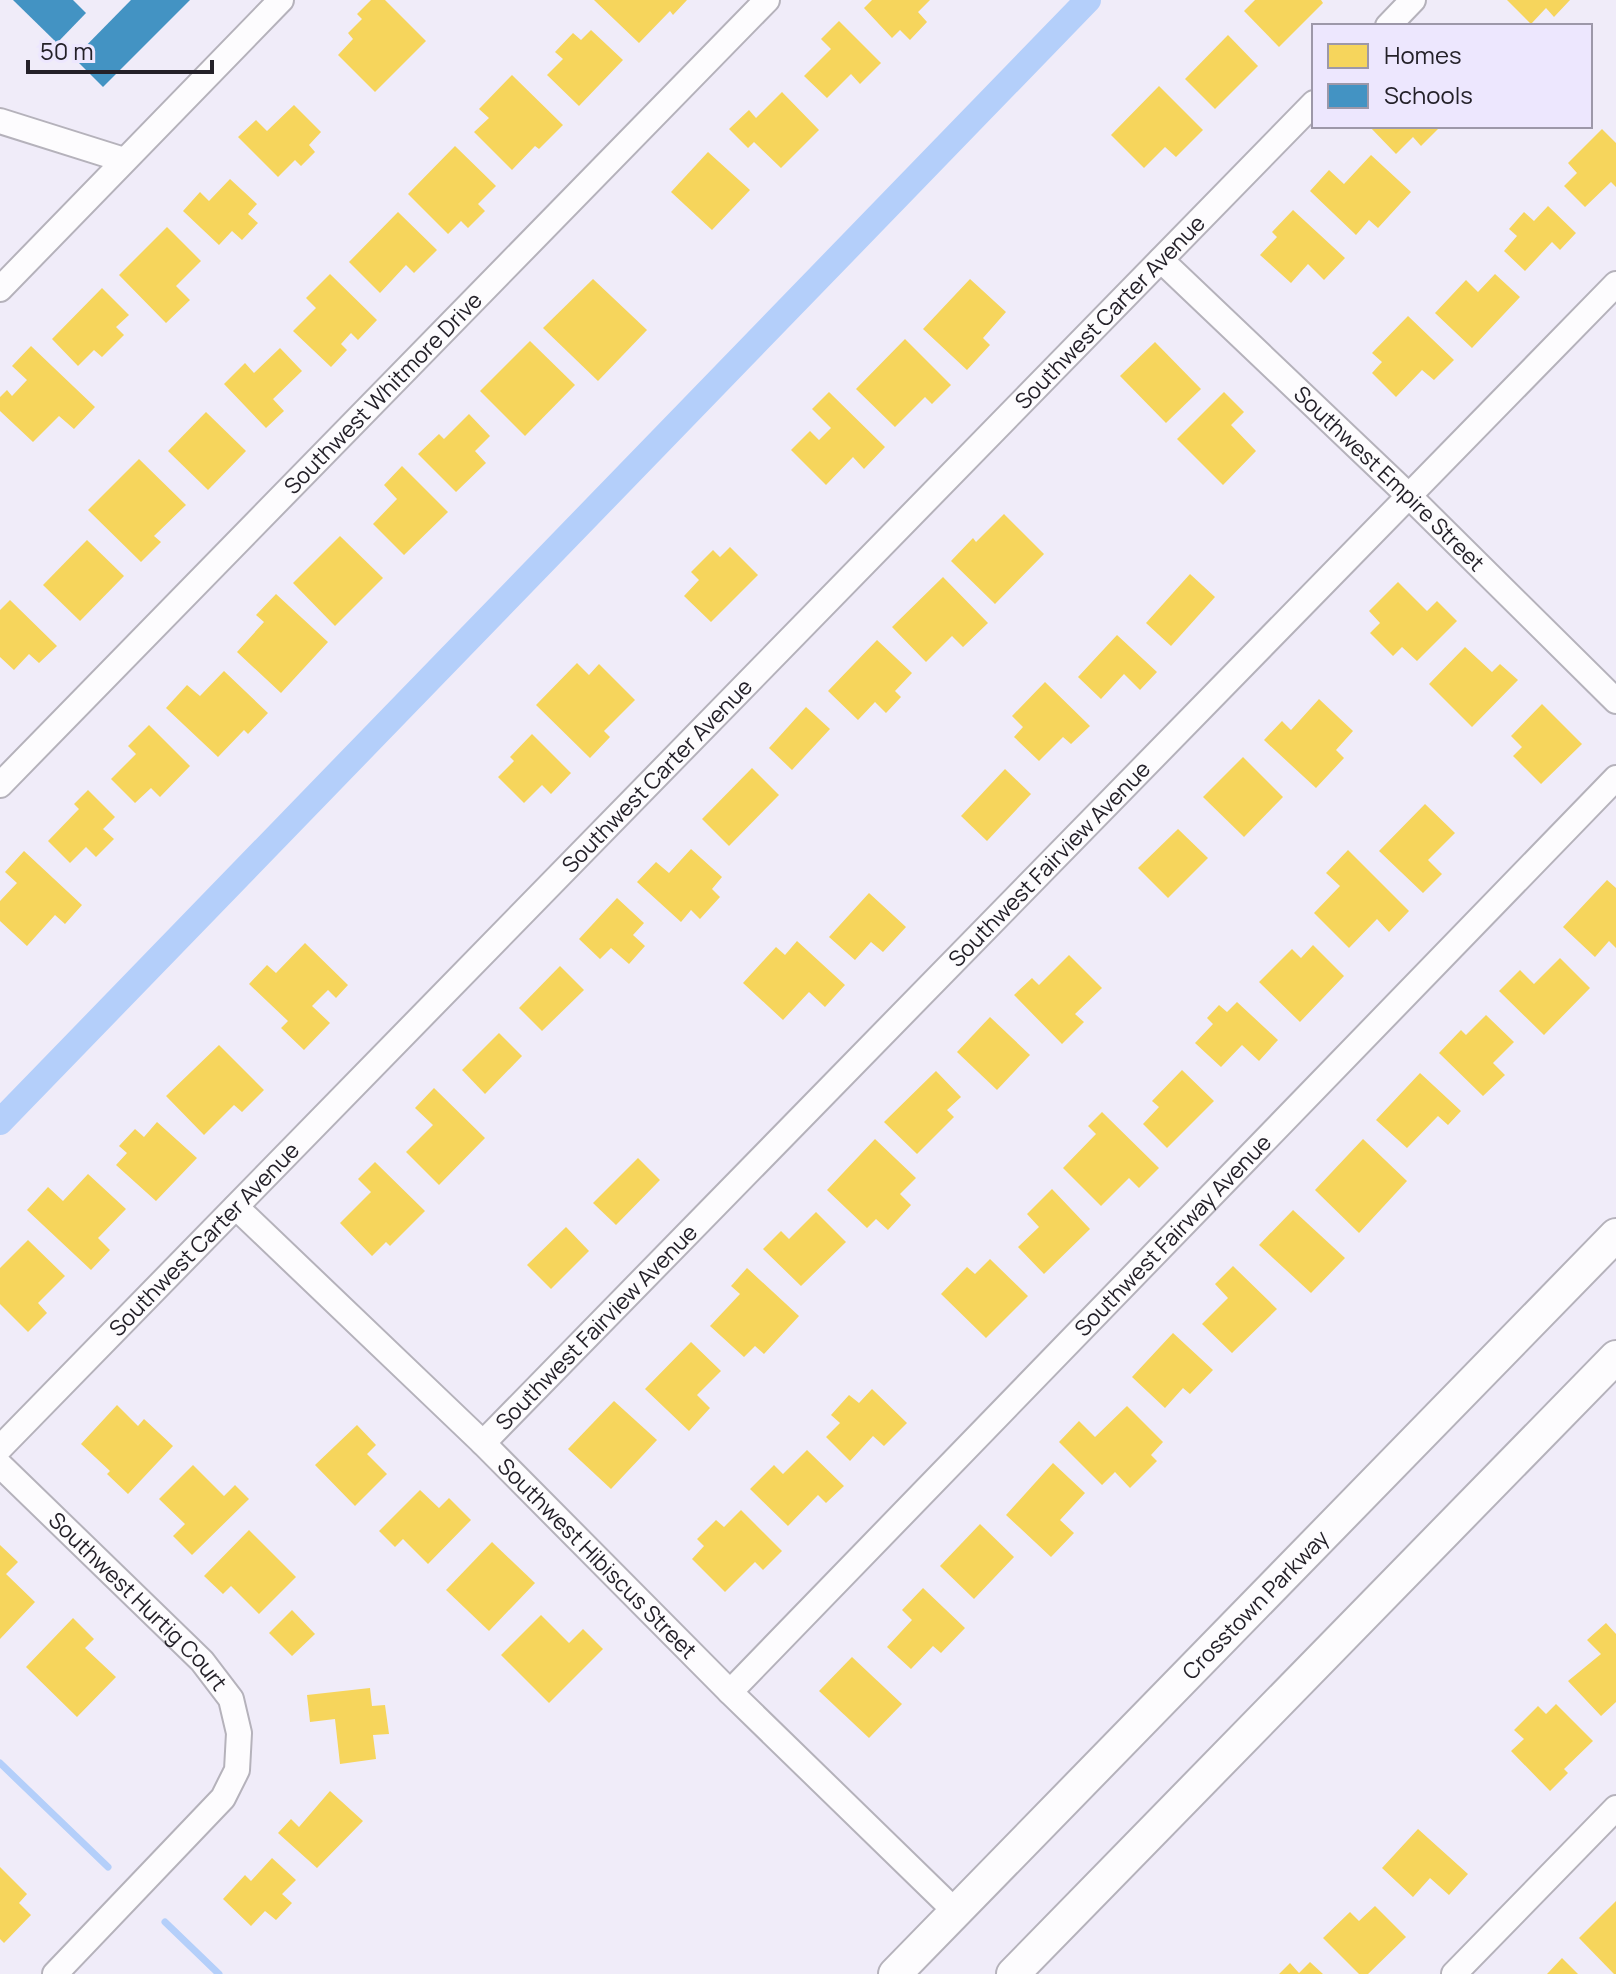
<svg xmlns="http://www.w3.org/2000/svg" width="1616" height="1974" font-family="Manrope,sans-serif">
<style>
.homes{fill:#f6d55c}
.schools{fill:#4393c3}
.lines{fill:none;stroke-linecap:round;stroke-linejoin:round}
.stream{stroke:#b4cffa;stroke-width:7}
.canal{stroke:#b4cffa;stroke-width:26}
.minor-casing{stroke:#b5b2bb;stroke-width:28}
.secondary-casing{stroke:#b5b2bb;stroke-width:36}
.minor{stroke:#fdfcfe;stroke-width:24}
.secondary{stroke:#fdfcfe;stroke-width:32}
.labels{text-anchor:middle;stroke-width:8;stroke-linejoin:round;paint-order:stroke}
.street-label{font-size:22px;fill:#242129;stroke:#ede7fe}
</style>
<rect width="100%" height="100%" fill="#f0ecf9"/>
<g class="homes">
<path d="M371 0H385L426 41 375 92 338 55 353 39 348 33 362 19 357 14Z"/>
<path d="M594 0H687L673 15 670 11 639 43Z"/>
<path d="M872 0H930L918 12 927 22 910 40 900 30 892 38 864 8Z"/>
<path d="M1255 0H1321L1323 3 1279 47 1244 11Z"/>
<path d="M1507 0H1570L1554 17 1546 8 1531 24Z"/>
<path d="M839 21 881 63 860 84 851 74 827 98 804 76 831 49 821 39Z"/>
<path d="M591 30 623 60 579 106 547 75 563 59 555 52 573 33 581 40Z"/>
<path d="M1228 35 1258 66 1215 109 1185 79Z"/>
<path d="M512 75 563 125 539 149 535 146 512 170 474 132 489 118 479 109Z"/>
<path d="M1159 86 1203 130 1176 157 1165 147 1144 168 1111 135Z"/>
<path d="M782 92 819 130 781 168 754 142 748 148 729 129 749 110 756 118Z"/>
<path d="M294 105 321 132 309 145 315 152 301 166 295 160 278 177 238 137 256 120 267 131Z"/>
<path d="M1369 126H1441L1421 146 1413 137 1396 154Z"/>
<path d="M1602 129 1616 143V187L1611 182 1585 207 1564 186 1577 173 1568 163Z"/>
<path d="M455 146 496 186 478 204 485 211 468 228 461 221 448 234 408 194Z"/>
<path d="M708 152 750 190 712 230 671 192Z"/>
<path d="M1371 155 1411 192 1378 228 1369 220 1356 235 1310 191 1329 170 1344 184Z"/>
<path d="M230 179 257 204 248 214 258 223 242 240 232 231 219 245 183 211 200 192 209 201Z"/>
<path d="M1548 206 1576 233 1560 250 1552 242 1525 271 1504 251 1517 236 1509 229 1524 212 1534 221Z"/>
<path d="M1293 210 1345 258 1324 280 1308 264 1291 283 1260 255 1277 237 1272 232Z"/>
<path d="M398 212 437 250 414 273 406 265 380 293 349 262Z"/>
<path d="M167 227 201 261 176 286 190 300 166 323 119 275Z"/>
<path d="M330 274 377 320 358 340 351 333 341 344 347 350 331 367 293 331 316 308 306 298Z"/>
<path d="M1495 274 1520 297 1472 348 1435 313 1466 280 1478 292Z"/>
<path d="M593 279 647 330 598 381 543 328Z"/>
<path d="M970 279 1006 312 983 338 990 345 967 370 923 329Z"/>
<path d="M102 288 129 315 116 327 124 335 102 357 94 350 78 366 52 339Z"/>
<path d="M1408 316 1454 360 1434 380 1422 370 1396 397 1372 373 1382 362 1372 353Z"/>
<path d="M905 339 951 385 932 404 925 397 895 427 856 389Z"/>
<path d="M530 341 575 385 525 436 480 391Z"/>
<path d="M1155 342 1201 389 1166 423 1120 376Z"/>
<path d="M31 346 95 407 74 429 59 416 33 442 0 411V397L7 390 12 396 27 380 12 366Z"/>
<path d="M280 348 302 371 273 399 284 411 266 428 224 384 245 363 254 373Z"/>
<path d="M829 392 885 447 864 469 853 457 826 485 791 450 810 431 819 440 831 428 812 409Z"/>
<path d="M1224 392 1244 412 1231 425 1256 451 1223 485 1177 439Z"/>
<path d="M206 412 246 451 208 490 168 451Z"/>
<path d="M469 414 490 436 475 451 486 463 456 492 418 454 439 434 444 439Z"/>
<path d="M139 459 186 505 154 536 161 542 141 562 88 510Z"/>
<path d="M402 466 448 512 404 555 373 524 397 499 384 485Z"/>
<path d="M1004 514 1044 554 995 604 951 561 973 538 976 542Z"/>
<path d="M340 536 383 578 335 626 293 583Z"/>
<path d="M87 540 124 576 80 621 43 585Z"/>
<path d="M730 547 758 575 711 622 684 596 699 580 691 572 713 550 720 557Z"/>
<path d="M1190 574 1215 597 1171 646 1146 623Z"/>
<path d="M943 577 988 623 963 647 952 636 926 662 892 627Z"/>
<path d="M1398 582 1427 611 1437 601 1457 621 1417 661 1402 647 1393 656 1370 633 1380 623 1369 611Z"/>
<path d="M276 594 328 642 281 693 237 652 264 622 256 615Z"/>
<path d="M10 600 57 646 39 663 29 654 14 670 0 657V610Z"/>
<path d="M1117 635 1157 672 1140 690 1124 674 1101 699 1078 677Z"/>
<path d="M877 640 912 673 895 691 901 697 886 713 875 702 858 720 828 691Z"/>
<path d="M1465 647 1492 672 1500 664 1518 680 1472 727 1429 684Z"/>
<path d="M577 663 589 675 599 664 635 700 604 731 610 737 590 758 536 705Z"/>
<path d="M224 671 268 713 248 734 244 730 218 757 166 708 187 685 200 696Z"/>
<path d="M1045 682 1090 726 1071 744 1063 737 1039 761 1014 737 1023 727 1012 716Z"/>
<path d="M1319 699 1353 731 1336 750 1344 758 1316 788 1264 740 1282 721 1291 730Z"/>
<path d="M1542 704 1582 744 1541 784 1513 756 1522 747 1511 736Z"/>
<path d="M806 707 830 729 792 770 769 748Z"/>
<path d="M149 725 190 766 160 797 151 788 135 803 111 779 136 754 128 746Z"/>
<path d="M532 734 571 773 551 794 542 785 524 803 498 777 514 761 510 757Z"/>
<path d="M1243 757 1283 797 1244 837 1203 797Z"/>
<path d="M752 768 779 795 729 846 702 819Z"/>
<path d="M1005 769 1031 794 987 841 961 816Z"/>
<path d="M88 790 115 817 103 829 114 839 96 857 86 847 70 863 48 841 79 809 74 804Z"/>
<path d="M1425 804 1455 833 1428 860 1442 874 1423 893 1379 851Z"/>
<path d="M1178 829 1208 858 1168 898 1138 868Z"/>
<path d="M691 849 722 877 712 889 720 897 700 919 691 910 681 922 637 882 656 862 669 873Z"/>
<path d="M1348 850 1409 911 1389 932 1377 919 1349 948 1314 913 1340 886 1326 873Z"/>
<path d="M24 851 82 905 65 924 55 915 27 946 0 921V901L17 883 5 872Z"/>
<path d="M1607 880 1616 888V948L1609 941 1595 957 1563 927Z"/>
<path d="M869 893 906 927 883 952 871 942 855 960 829 937Z"/>
<path d="M617 898 644 923 633 935 645 946 629 964 611 948 600 959 579 939Z"/>
<path d="M797 941 845 985 825 1007 809 992 783 1020 743 983 776 947 785 955Z"/>
<path d="M305 943 348 985 336 998 328 990 312 1006 330 1023 304 1050 281 1028 288 1021 249 984 267 965 276 973Z"/>
<path d="M1313 945 1344 976 1300 1022 1259 982 1292 949 1301 958Z"/>
<path d="M1069 955 1102 988 1075 1014 1084 1022 1062 1044 1014 995 1032 978 1039 985Z"/>
<path d="M1560 958 1590 988 1544 1035 1499 991 1520 970 1534 984Z"/>
<path d="M560 966 584 990 542 1031 519 1008Z"/>
<path d="M1237 1002 1278 1040 1259 1061 1242 1045 1221 1067 1195 1043 1213 1024 1207 1018 1219 1005 1227 1012Z"/>
<path d="M1486 1015 1514 1042 1493 1063 1505 1075 1483 1096 1439 1053 1461 1030 1466 1035Z"/>
<path d="M990 1017 1030 1055 997 1090 957 1052Z"/>
<path d="M499 1033 522 1056 485 1094 462 1070Z"/>
<path d="M219 1045 264 1090 242 1112 234 1105 204 1135 166 1096Z"/>
<path d="M1182 1070 1214 1101 1167 1148 1143 1124 1159 1107 1152 1101Z"/>
<path d="M936 1071 961 1097 947 1110 954 1117 917 1154 884 1122Z"/>
<path d="M1420 1073 1461 1111 1448 1125 1438 1116 1407 1148 1376 1120Z"/>
<path d="M434 1088 485 1138 439 1185 406 1152 433 1125 415 1108Z"/>
<path d="M1102 1112 1159 1168 1139 1188 1129 1178 1101 1206 1063 1168 1096 1134 1088 1126Z"/>
<path d="M157 1122 197 1158 156 1201 116 1165 127 1153 119 1146 135 1129 144 1137Z"/>
<path d="M875 1139 916 1178 900 1194 911 1205 888 1230 876 1219 867 1228 827 1190Z"/>
<path d="M1363 1139 1407 1181 1359 1233 1315 1190Z"/>
<path d="M638 1158 660 1180 616 1225 593 1203Z"/>
<path d="M375 1162 425 1211 390 1246 386 1242 372 1256 340 1223 371 1192 358 1179Z"/>
<path d="M88 1174 126 1209 98 1238 110 1250 91 1270 27 1210 48 1187 63 1201Z"/>
<path d="M1052 1189 1090 1229 1044 1274 1018 1247 1039 1227 1027 1214Z"/>
<path d="M1293 1210 1345 1258 1311 1293 1259 1245Z"/>
<path d="M816 1212 846 1242 801 1286 763 1249 781 1231 789 1239Z"/>
<path d="M566 1227 589 1251 551 1289 527 1265Z"/>
<path d="M28 1240 65 1276 38 1303 47 1313 28 1332 0 1304V1268Z"/>
<path d="M990 1259 1028 1296 986 1338 941 1294 967 1267 975 1274Z"/>
<path d="M1233 1266 1277 1309 1232 1353 1202 1324 1228 1298 1215 1284Z"/>
<path d="M747 1268 799 1316 764 1354 755 1346 744 1357 710 1326 740 1294 731 1286Z"/>
<path d="M1173 1333 1213 1370 1190 1394 1183 1388 1165 1408 1132 1377Z"/>
<path d="M691 1342 721 1371 697 1395 710 1408 689 1431 645 1389Z"/>
<path d="M872 1389 907 1423 884 1446 873 1436 850 1461 826 1437 840 1423 831 1415 849 1395 859 1403Z"/>
<path d="M614 1401 657 1440 611 1489 568 1449Z"/>
<path d="M117 1405 138 1426 144 1419 173 1446 128 1494 107 1474 110 1471 81 1444Z"/>
<path d="M1127 1406 1163 1442 1151 1455 1157 1461 1130 1488 1115 1472 1102 1485 1059 1442 1079 1421 1095 1437Z"/>
<path d="M357 1425 376 1445 367 1454 387 1474 355 1506 315 1465Z"/>
<path d="M807 1450 844 1486 826 1503 818 1495 788 1526 750 1489 774 1465 783 1474Z"/>
<path d="M1053 1463 1085 1493 1060 1520 1074 1533 1051 1557 1006 1515Z"/>
<path d="M193 1465 224 1496 235 1485 249 1499 192 1555 173 1536 185 1524 159 1499Z"/>
<path d="M420 1490 439 1508 449 1498 471 1520 428 1564 403 1539 395 1547 379 1531Z"/>
<path d="M741 1510 782 1551 763 1570 755 1562 725 1592 692 1559 704 1546 697 1539 716 1520 724 1527Z"/>
<path d="M980 1524 1014 1557 974 1599 940 1566Z"/>
<path d="M249 1530 296 1577 259 1614 231 1586 223 1594 204 1576Z"/>
<path d="M492 1542 535 1583 489 1631 446 1590Z"/>
<path d="M0 1545 18 1562 6 1574 35 1602 0 1639Z"/>
<path d="M923 1588 965 1628 941 1653 933 1646 911 1669 887 1647 912 1620 902 1610Z"/>
<path d="M292 1610 315 1634 292 1656 269 1633Z"/>
<path d="M541 1615 569 1643 583 1629 603 1649 549 1703 501 1655Z"/>
<path d="M73 1618 94 1639 85 1648 116 1677 77 1717 26 1667Z"/>
<path d="M1606 1623 1616 1634V1702L1601 1716 1568 1681 1601 1654 1587 1640Z"/>
<path d="M852 1657 902 1704 869 1738 819 1691Z"/>
<path d="M370 1688 372 1706 385 1705 389 1734 373 1735 376 1759 340 1764 335 1719 310 1722 307 1695Z"/>
<path d="M1556 1704 1593 1741 1564 1769 1568 1773 1550 1791 1511 1751 1524 1739 1514 1730 1538 1706 1546 1714Z"/>
<path d="M330 1791 363 1821 317 1868 278 1833 291 1819 299 1827Z"/>
<path d="M1418 1829 1468 1874 1449 1895 1430 1878 1413 1897 1382 1868Z"/>
<path d="M272 1858 296 1880 282 1894 292 1903 276 1920 265 1911 251 1926 223 1899 245 1875 251 1881Z"/>
<path d="M0 1867 27 1894 19 1903 31 1915 4 1943 0 1939Z"/>
<path d="M1616 1901V1974H1614L1579 1938Z"/>
<path d="M1375 1906 1406 1937 1368 1974H1359L1323 1938 1350 1912 1359 1921Z"/>
<path d="M1562 1958 1578 1974H1547Z"/>
<path d="M1310 1962 1323 1974H1279L1290 1963 1299 1973Z"/>
</g>
<g class="schools">
<path d="M13 0H73L86 13 57 43Z"/>
<path d="M131 0H190L103 87 74 58Z"/>
</g>
<g class="lines">
<g class="stream">
<path d="M0 1763 108 1867"/>
<path d="M165 1922 219 1974"/>
</g>
<path class="canal" d="M0 1122 1088 0"/>
<g class="minor-casing">
<g id="minor">
<path d="M1388 26 1413 0"/>
<path d="M0 121 124 160"/>
<path id="s1" d="M1161 260 1410 497 1616 701"/>
<path d="M0 289 281 0"/>
<path id="s2" d="M0 785 767 0"/>
<path id="s3" d="M236 1207 483 1443 730 1692 955 1911"/>
<path id="s4" d="M483 1443 1616 284"/>
<path id="s5" d="M0 1448 1314 103"/>
<path id="s6" d="M0 1465 202 1661 231 1699 239 1733 237 1770 223 1798 55 1974"/>
<path id="s7" d="M730 1692 1616 778"/>
<path d="M1454 1974 1616 1808"/>
</g>
</g>
<g class="secondary-casing">
<g id="secondary">
<path id="s8" d="M895 1974 1616 1235"/>
<path d="M1013 1974 1616 1357"/>
</g>
</g>
<use href="#minor" class="minor"/>
<use href="#secondary" class="secondary"/>
</g>
<g class="labels">
<g class="street-label">
<text dy="8" stroke="none"><textPath href="#s5" startOffset="1588">Southwest Carter Avenue</textPath></text>
<text dy="8" stroke="none"><textPath href="#s2" startOffset="548">Southwest Whitmore Drive</textPath></text>
<text dy="8" stroke="none"><textPath href="#s1" startOffset="316">Southwest Empire Street</textPath></text>
<text dy="8" stroke="none"><textPath href="#s5" startOffset="940">Southwest Carter Avenue</textPath></text>
<text dy="8" stroke="none"><textPath href="#s4" startOffset="810">Southwest Fairview Avenue</textPath></text>
<text dy="8" stroke="none"><textPath href="#s7" startOffset="636">Southwest Fairway Avenue</textPath></text>
<text dy="8" stroke="none"><textPath href="#s5" startOffset="292">Southwest Carter Avenue</textPath></text>
<text dy="8" stroke="none"><textPath href="#s4" startOffset="162">Southwest Fairview Avenue</textPath></text>
<text dy="8" stroke="none"><textPath href="#s3" startOffset="504">Southwest Hibiscus Street</textPath></text>
<text dy="8" stroke="none"><textPath href="#s6" startOffset="194">Southwest Hurtig Court</textPath></text>
<text dy="8" stroke="none"><textPath href="#s8" startOffset="516">Crosstown Parkway</textPath></text>
</g>
</g>
<rect x="1312" y="24" width="280" height="104" fill="#ede7fe" stroke="#9d98a9" stroke-width="2"/>
<rect x="1328" y="44" width="40" height="24" fill="#f6d55c" stroke="#9d98a9" stroke-width="2"/>
<text x="1384" y="64" font-size="24" fill="#242129">Homes</text>
<rect x="1328" y="84" width="40" height="24" fill="#4393c3" stroke="#9d98a9" stroke-width="2"/>
<text x="1384" y="104" font-size="24" fill="#242129">Schools</text>
<path d="M28 60v12h184v-12" fill="none" stroke="#242129" stroke-width="4"/>
<text x="40" y="60" font-size="24" fill="#242129" stroke="#ede7fe" stroke-width="6" paint-order="stroke">50 m</text>
</svg>
